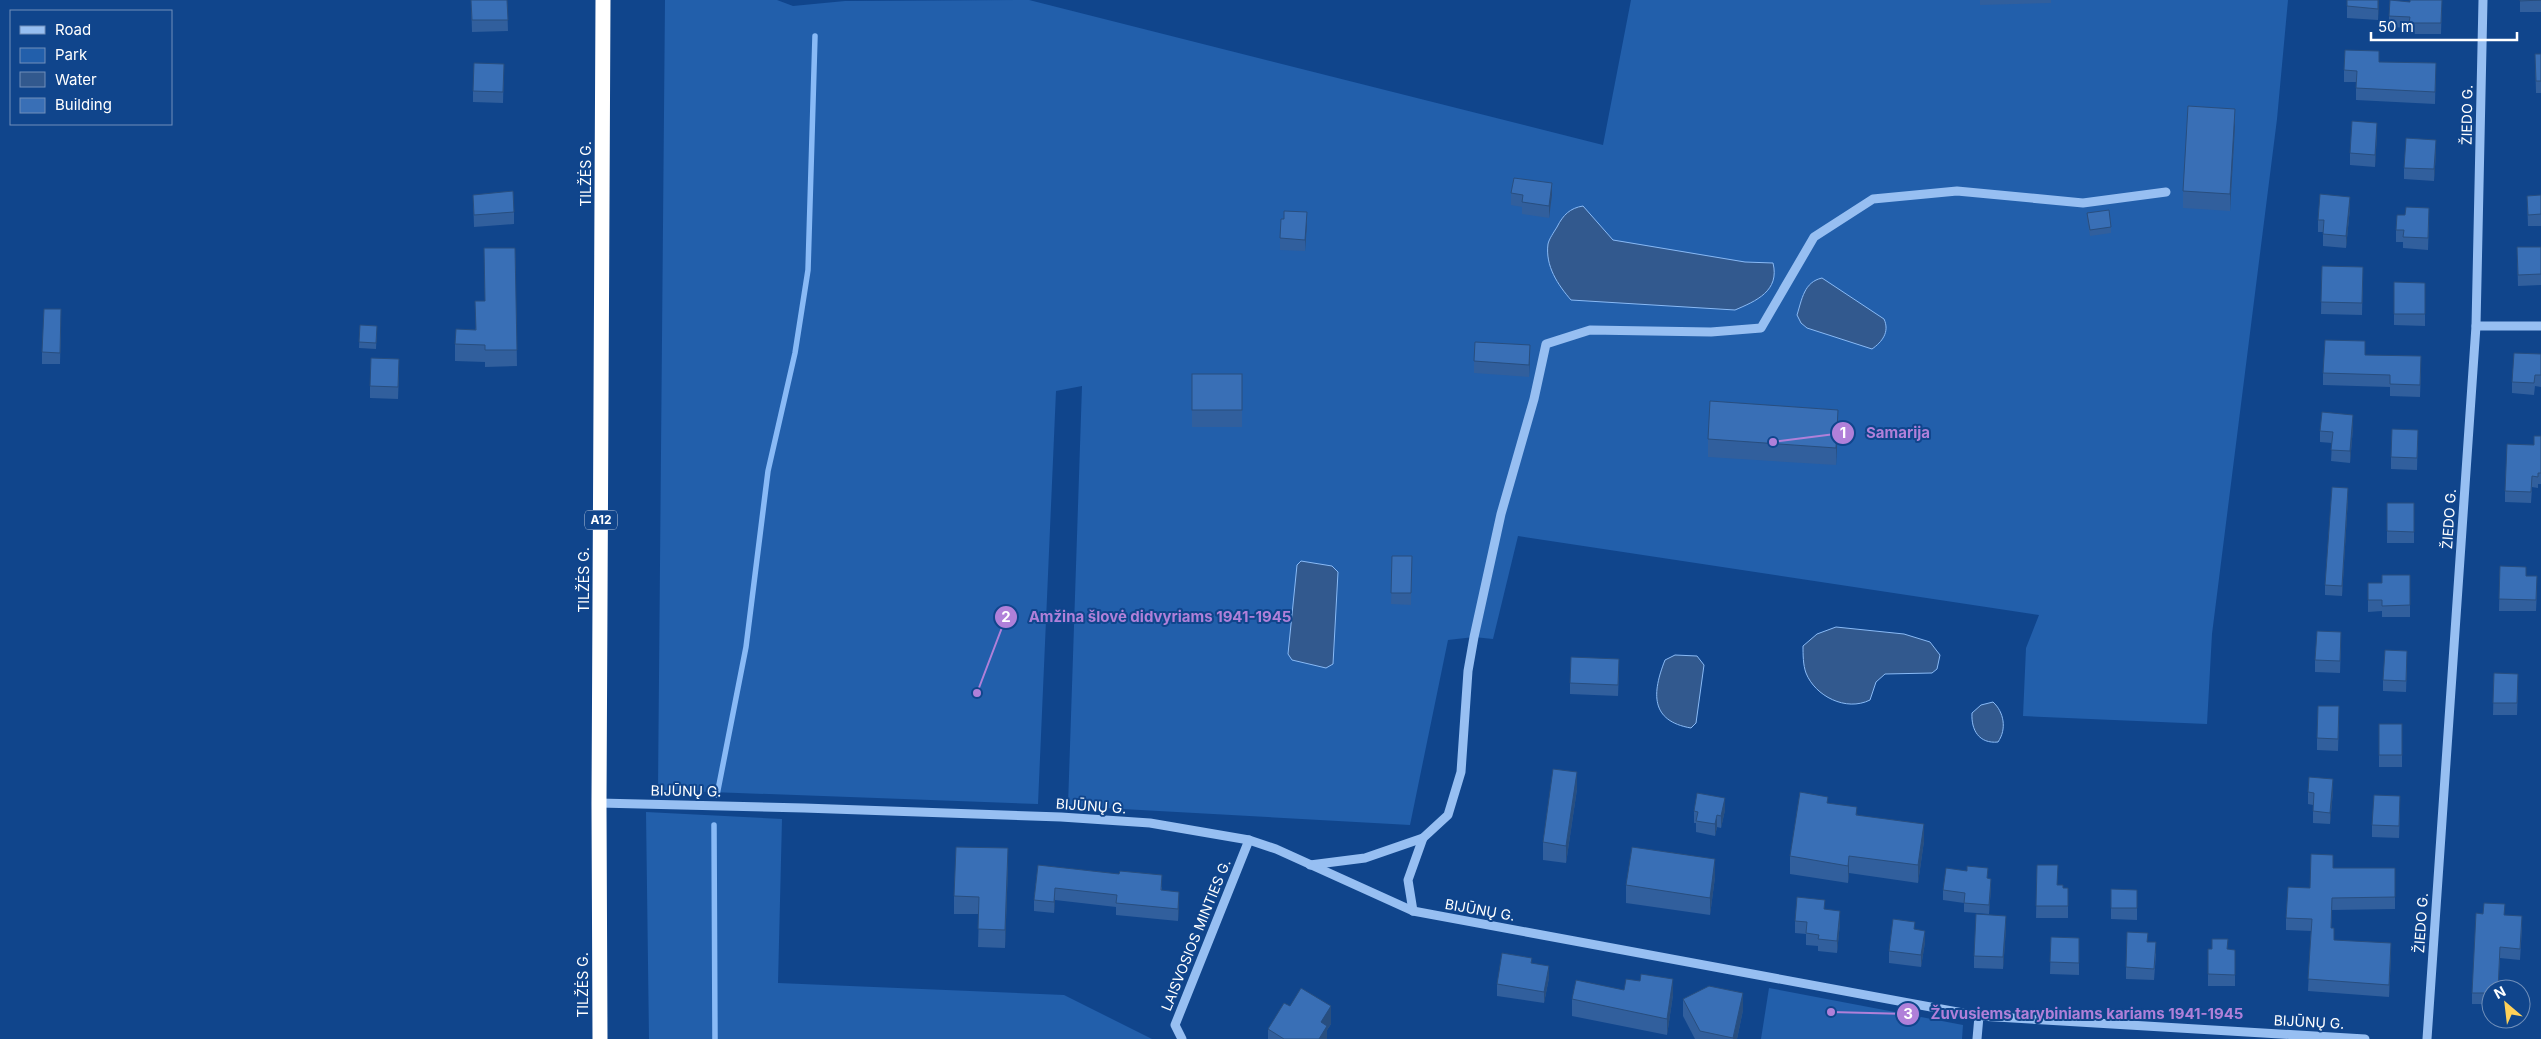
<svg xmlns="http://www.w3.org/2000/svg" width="2541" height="1039" font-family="Inter,sans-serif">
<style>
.green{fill:#225fab}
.water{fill:#32598e;stroke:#89baf6}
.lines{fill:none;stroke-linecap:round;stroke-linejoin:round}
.stream{stroke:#89baf6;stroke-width:5.5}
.minor{stroke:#97bff2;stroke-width:9}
.highway{stroke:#fff;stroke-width:15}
.wall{fill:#315f9d}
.shaded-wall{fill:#284e7f}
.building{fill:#396fb6;stroke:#284e7f}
.labels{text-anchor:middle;stroke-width:4;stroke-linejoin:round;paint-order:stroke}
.shield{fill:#10458c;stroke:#b7c7dc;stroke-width:1}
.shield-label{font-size:12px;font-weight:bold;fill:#fff}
.street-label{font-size:14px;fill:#fff;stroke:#10458c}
.leader{fill:none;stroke:#b080d9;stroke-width:2}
.callout-dot{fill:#b080d9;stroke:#10458c;stroke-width:2}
.mark-label{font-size:15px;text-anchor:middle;font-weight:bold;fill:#fff}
.callout-label{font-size:15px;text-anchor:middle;font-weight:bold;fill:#b080d9;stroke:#10458c;stroke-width:4;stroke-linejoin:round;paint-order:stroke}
</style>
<rect width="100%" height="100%" fill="#10458c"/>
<g class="green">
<path d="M665 0H777L793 6 845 1 1029 0 1603 145 1631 0H2288L2277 119 2212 634 2207 724 2023 716 2026 648 2039 615 1518 536 1493 639 1474 637 1448 640 1410 825 1068 806 1082 386 1056 391 1038 804 658 790Z"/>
<path d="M646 812 782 819 778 983 1064 995 1152 1039H649Z"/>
<path d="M1769 988 1963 1025 1962 1039H1761Z"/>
</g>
<g class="water">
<path d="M1583 206 1613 240 1745 262 1773 263C1780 291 1756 301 1735 310L1571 300C1558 285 1545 266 1548 244 1549 239 1554 232 1557 227 1563 215 1570 208 1583 206Z"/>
<path d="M1822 278 1884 319C1890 332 1882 342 1872 349L1807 328 1801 323 1797 315C1802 299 1804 282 1822 278Z"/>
<path d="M1301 561 1332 566 1338 572 1333 664 1326 668 1292 660 1288 654 1297 565Z"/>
<path d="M1836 627 1904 634 1930 642 1940 655 1937 669 1932 673 1885 674 1876 682 1870 700C1846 712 1815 696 1806 673 1803 665 1803 654 1803 646L1817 634Z"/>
<path d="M1675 655 1697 656 1704 665 1696 723 1691 728C1650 721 1652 693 1665 660Z"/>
<path d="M1993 702C2004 712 2007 729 1998 742 1979 744 1971 730 1972 713L1981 705Z"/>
</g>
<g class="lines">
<g class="stream">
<path d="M717 795 746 647 768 471 795 353 808 270 815 36"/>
<path d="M714 825 715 1039"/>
</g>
<g class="minor">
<path d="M2476 326H2541"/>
<path d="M599 803 804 808 1061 817 1150 823 1249 840 1276 849 1413 911 1979 1016 2365 1039"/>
<path d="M1310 865 1365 858 1423 838"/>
<path d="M1413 911 1408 880 1423 838 1448 815 1461 772 1468 671 1474 637 1501 514 1534 399 1546 344 1590 330 1711 332 1761 328 1814 237 1873 199 1957 191 2083 203 2166 192"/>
<path d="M1182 1039 1175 1025 1249 840"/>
<path d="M1977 1039 1979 1016"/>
<path d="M2427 1039 2476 326 2483 0"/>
</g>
<path class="highway" d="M600 1039 599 803 603 0"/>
</g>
<g class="wall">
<path d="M471 0H507L508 31 472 32Z"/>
<path d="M1980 0H2051V3L1980 5Z"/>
<path d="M2347 0H2379L2378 20 2347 18Z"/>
<path d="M2442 0 2441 34H2409V28L2389 27V16L2410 2Z"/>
<rect x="2520" y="0" width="21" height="12"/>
<path d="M2535 54H2541V93H2536Z"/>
<path d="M2379 62 2436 63 2435 104 2356 100V82H2344V70Z"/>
<path d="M504 64 503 103 473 102V91Z"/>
<path d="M2235 126 2230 211 2183 208V191Z"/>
<path d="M2377 134 2375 167 2350 165V153Z"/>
<path d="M2436 152 2434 181 2404 179V168Z"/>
<path d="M1511 193 1552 195 1549 218 1522 214V207L1511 205Z"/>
<path d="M473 195 514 212V224L474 227Z"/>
<path d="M2541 195V226H2528L2527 196Z"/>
<path d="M2350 208 2346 248 2323 246V232H2318V220Z"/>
<path d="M2087 213 2111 227V233L2090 236 2087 219Z"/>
<path d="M1284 219 1307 224 1305 251 1280 250V238Z"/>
<path d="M2429 220 2428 250 2403 248V242H2396V230Z"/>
<path d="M2517 247H2541V285L2518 286Z"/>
<path d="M515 248 517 366 485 367V362L455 361V344L475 330 485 301Z"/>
<path d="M2322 266 2363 267 2362 315 2321 314Z"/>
<path d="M2394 282 2425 283V326L2394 325Z"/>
<path d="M61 321 60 364H42V352Z"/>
<path d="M360 325 377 326 376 349 359 348Z"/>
<path d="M2541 354V387L2535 386 2534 395 2512 393V382Z"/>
<path d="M2365 355 2421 368 2420 397 2390 396V387L2323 385V373Z"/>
<path d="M1530 357 1529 377 1474 373V361Z"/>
<path d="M399 371 398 399 370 398V386Z"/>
<rect x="1192" y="374" width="50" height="53"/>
<path d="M1838 427 1836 465 1708 457V439Z"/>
<path d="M2353 427 2350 463 2331 461 2332 443 2320 442V431Z"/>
<path d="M2418 430 2417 470 2391 469V457Z"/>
<path d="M2541 436V484H2538V488L2532 487 2531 503 2505 502V491L2534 445Z"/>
<path d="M2348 498 2342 596 2325 595V585Z"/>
<rect x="2387" y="503" width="27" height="40"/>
<path d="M1392 556H1412L1411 605 1391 604Z"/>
<path d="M2500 566 2526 576 2537 588 2536 611H2499Z"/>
<path d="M2410 575V617H2382V611L2368 612V583H2382Z"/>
<path d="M2341 643 2340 673 2315 672V660Z"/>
<path d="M2407 662 2406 692 2383 691V680Z"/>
<path d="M1619 670 1618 696 1570 694V683Z"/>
<path d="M2494 673 2518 685 2517 715H2493Z"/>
<path d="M2339 718 2338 751 2317 750V738Z"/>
<rect x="2379" y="724" width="23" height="43"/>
<path d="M1577 789 1566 863 1543 860V842Z"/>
<path d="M2333 791 2330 824 2313 823V805L2308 804V792Z"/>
<path d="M1828 803 1924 841 1918 883 1849 873 1848 883 1790 874V856Z"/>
<path d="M2400 808 2399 838 2372 837V825Z"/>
<path d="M1725 810 1721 828 1717 827 1715 836 1696 832V823H1694V811Z"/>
<path d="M1038 865 1162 887V890L1179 904 1178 921 1116 915V907L1055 900 1054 913 1034 911V900Z"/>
<path d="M2037 865 2058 885 2063 888H2068V918H2036Z"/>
<path d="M1008 866 1005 948 978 947 979 914H954V896Z"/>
<path d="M2333 868H2395V909L2332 910 2331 928 2334 940 2391 955 2389 997 2308 991 2311 931 2286 930V918L2310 888Z"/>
<path d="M1715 877 1710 915 1626 903V885Z"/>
<path d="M1988 878 1991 888 1989 914 1964 912V903L1943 900V890Z"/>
<path d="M2111 889 2137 890V920L2111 919Z"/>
<path d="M1825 909 1840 923 1837 953 1818 951V946L1806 945V934L1795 933V921Z"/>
<path d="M2505 915 2522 927 2520 960 2500 958 2498 989H2491V1004H2472V993Z"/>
<path d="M2006 928 2003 969 1974 968V956Z"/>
<path d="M1915 929 1925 942 1921 967 1889 963V951Z"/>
<path d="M2051 937 2079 938V975L2050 974Z"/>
<path d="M2148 942 2156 954 2154 980 2126 979V967Z"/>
<path d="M2208 949 2235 950V986H2208Z"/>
<path d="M1532 963 1549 978 1544 1003 1497 996V984Z"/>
<path d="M1624 990 1673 995 1667 1035 1572 1016V999Z"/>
<path d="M1683 999 1743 1010 1737 1039H1695L1683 1016Z"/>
<path d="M1290 1006 1331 1024 1327 1030V1039H1268V1029Z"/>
</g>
<g class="shaded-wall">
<path d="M2378 0H2379L2378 20Z"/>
<path d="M2235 109V126L2230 211V194Z"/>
<path d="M2377 123V134L2375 167V155Z"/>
<path d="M2436 140V152L2434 181V169Z"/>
<path d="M1552 183V195L1549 218V206Z"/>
<path d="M2350 197V208L2346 248V236Z"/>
<path d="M1307 212V224L1305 251V240Z"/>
<path d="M1530 345V357L1529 377V365Z"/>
<path d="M1838 410V427L1836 465V448Z"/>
<path d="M2353 415V427L2350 463V451Z"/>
<path d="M2348 488V498L2342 596V586Z"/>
<path d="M1577 772V789L1566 863V846Z"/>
<path d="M2333 779V791L2330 824V813Z"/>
<path d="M1725 798V810L1721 828V816Z"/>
<path d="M1717 815V827L1715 836V824Z"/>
<path d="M1924 824V841L1918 883V865Z"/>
<path d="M1008 848V866L1005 948V930Z"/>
<path d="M1849 856V873L1848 883V866Z"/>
<path d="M1715 859V877L1710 915V898Z"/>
<path d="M1991 879V888L1989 914V905Z"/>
<path d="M1055 888V900L1054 913V902Z"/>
<path d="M1179 892V904L1178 921V909Z"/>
<path d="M1840 911V923L1837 953V941Z"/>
<path d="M2006 916V928L2003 969V957Z"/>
<path d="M1925 931V942L1921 967V955Z"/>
<path d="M2391 943V955L2389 997V985Z"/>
<path d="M1549 966V978L1544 1003V992Z"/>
<path d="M1673 979V995L1667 1035V1019Z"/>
<path d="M1743 993V1010L1737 1039H1733Z"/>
<path d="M1331 1006V1024L1327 1030V1039H1319L1321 1022Z"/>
</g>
<g class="building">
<path d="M471 0H507L508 20H472Z"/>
<path d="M2347 0H2378V9L2347 6Z"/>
<path d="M2390 0 2410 2V0H2442L2441 23H2409L2410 17 2389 16Z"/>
<path d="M2520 0H2541L2520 1Z"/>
<path d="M2345 50 2379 51V62L2436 63 2435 92 2356 88 2357 71 2344 70Z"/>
<path d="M2535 54H2541V81H2536Z"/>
<path d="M474 63 504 64 503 92 473 91Z"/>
<path d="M2188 106 2235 109 2230 194 2183 191Z"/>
<path d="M2352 121 2377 123 2375 155 2350 153Z"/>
<path d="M2406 138 2436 140 2434 169 2404 168Z"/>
<path d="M1514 178 1552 183 1549 206 1522 202 1523 195 1511 193Z"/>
<path d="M513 191 514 212 474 215 473 195Z"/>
<path d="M2320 194 2350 197 2346 236 2323 234 2324 220H2318Z"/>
<path d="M2541 195V214L2528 215 2527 196Z"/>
<path d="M2406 207 2429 208 2428 238 2403 237 2404 230H2396L2397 215H2405Z"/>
<path d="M2109 210 2111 227 2090 230 2087 213Z"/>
<path d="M1284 211 1307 212 1305 240 1280 238 1281 219H1284Z"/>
<path d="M2517 247H2541V274L2518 275Z"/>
<path d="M484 248H515L517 350H485V345L455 344 456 329 476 330 475 301H485Z"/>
<path d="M2322 266 2363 267 2362 303 2321 302Z"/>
<path d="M2394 282 2425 283V314H2394Z"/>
<path d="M44 309H61L60 353 42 352Z"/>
<path d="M360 325 377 326 376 343 359 342Z"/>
<path d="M2325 340 2365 341V355L2421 356 2420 385 2390 384V375L2323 373Z"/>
<path d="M1475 342 1530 345 1529 365 1474 361Z"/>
<path d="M2514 353 2541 354V375H2535L2534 383 2512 382Z"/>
<path d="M371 358 399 359 398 387 370 386Z"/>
<rect x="1192" y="374" width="50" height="36"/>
<path d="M1710 401 1838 410 1836 448 1708 439Z"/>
<path d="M2322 412 2353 415 2350 451 2331 450 2333 432 2320 431Z"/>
<path d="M2392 429 2418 430 2417 458 2391 457Z"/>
<path d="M2534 436H2541V473H2538V477L2532 476 2531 492 2505 491 2507 444 2534 445Z"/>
<path d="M2332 487 2348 488 2342 586 2325 585Z"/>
<path d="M2387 503H2414V532L2387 531Z"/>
<path d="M1392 556H1412L1411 593H1391Z"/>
<path d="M2500 566 2526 567V576H2537L2536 600 2499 599Z"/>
<path d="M2382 575H2410V605L2382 606V600H2368V583H2382Z"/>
<path d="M2317 631 2341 632 2340 661 2315 660Z"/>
<path d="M2385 650 2407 651 2406 681 2383 680Z"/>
<path d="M1571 657 1619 659 1618 685 1570 683Z"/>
<path d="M2494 673 2518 674 2517 703H2493Z"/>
<path d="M2318 706H2339L2338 739 2317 738Z"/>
<rect x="2379" y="724" width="23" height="31"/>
<path d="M1553 769 1577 772 1566 846 1543 842Z"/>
<path d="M2309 777 2333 779 2330 813 2313 811 2314 793 2308 792Z"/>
<path d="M1800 792 1828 797 1827 803 1857 807 1856 815 1924 824 1918 865 1849 856 1848 866 1790 856Z"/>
<path d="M1697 793 1725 798 1721 816 1717 815 1715 824 1696 821 1698 812 1694 811Z"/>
<path d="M2374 795 2400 796 2399 826 2372 825Z"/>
<path d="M956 847 1008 848 1005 930 978 929 979 897 954 896Z"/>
<path d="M1632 847 1715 859 1710 898 1626 885Z"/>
<path d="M2311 854 2333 855V868H2395V897L2332 898 2331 928H2334V940L2391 943 2389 985 2308 979 2312 919 2286 918 2288 887 2310 888Z"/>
<path d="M1038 865 1119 874 1120 871 1162 875 1161 890 1179 892 1178 909 1116 903 1117 895 1055 888 1054 902 1034 900Z"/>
<path d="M2037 865H2058L2057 885H2063V888H2068V906H2036Z"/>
<path d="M1967 866 1988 868 1987 878 1991 879 1989 905 1964 903 1965 893 1943 890 1946 868 1967 871Z"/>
<path d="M2111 889 2137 890V908H2111Z"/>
<path d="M1797 897 1825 900 1824 909 1840 911 1837 941 1818 939 1819 935 1806 933 1807 922 1795 921Z"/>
<path d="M2484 903 2505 904 2504 915 2522 916 2520 949 2500 947 2498 989H2491V993H2472L2476 913 2483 914Z"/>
<path d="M1976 914 2006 916 2003 957 1974 956Z"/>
<path d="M1893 919 1915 922 1914 929 1925 931 1921 955 1889 951Z"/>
<path d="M2127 932 2148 933 2147 942H2156L2154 969 2126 967Z"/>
<path d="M2051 937 2079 938V963L2050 962Z"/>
<path d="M2212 939H2228L2227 949 2235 950V975L2208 974V949H2212Z"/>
<path d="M1502 953 1532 958 1531 963 1549 966 1544 992 1497 984Z"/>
<path d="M1641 974 1673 979 1667 1019 1572 999 1576 980 1624 990 1626 979 1640 981Z"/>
<path d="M1709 986 1743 993 1733 1038 1700 1031 1683 999Z"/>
<path d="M1301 988 1331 1006 1321 1022 1327 1026 1319 1039H1284L1268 1029 1284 1003 1290 1006Z"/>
</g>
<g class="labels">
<rect class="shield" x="585" y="510.5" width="32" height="19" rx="4"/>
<g class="shield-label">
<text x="601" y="524">A12</text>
</g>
<g class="street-label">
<text transform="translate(2467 115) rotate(-89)" y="5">ŽIEDO G.</text>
<text transform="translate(586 174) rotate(-90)" y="5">TILŽĖS G.</text>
<text transform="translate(2449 519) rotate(-86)" y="5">ŽIEDO G.</text>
<text transform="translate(584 580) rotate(-90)" y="5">TILŽĖS G.</text>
<text transform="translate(686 791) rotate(1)" y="5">BIJŪNŲ G.</text>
<text transform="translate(1091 806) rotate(4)" y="5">BIJŪNŲ G.</text>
<text transform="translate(1480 910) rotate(10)" y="5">BIJŪNŲ G.</text>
<text transform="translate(2421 923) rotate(-86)" y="5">ŽIEDO G.</text>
<text transform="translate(1196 935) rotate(-68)" y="5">LAISVOSIOS MINTIES G.</text>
<text transform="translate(583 985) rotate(-90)" y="5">TILŽĖS G.</text>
<text transform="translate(2309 1022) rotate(3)" y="5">BIJŪNŲ G.</text>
</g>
</g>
<path class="leader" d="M1773 442L1843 433M977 693L1006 617M1831 1012L1908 1014"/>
<g class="callout-dot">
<circle cx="1773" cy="442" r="5"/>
<circle cx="977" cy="693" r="5"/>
<circle cx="1831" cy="1012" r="5"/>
<circle cx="1843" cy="433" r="12"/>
<circle cx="1006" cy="617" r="12"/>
<circle cx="1908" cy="1014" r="12"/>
</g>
<g class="mark-label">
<text x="1843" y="438">1</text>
<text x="1006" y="622">2</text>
<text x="1908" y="1019">3</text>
</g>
<g class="callout-label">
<text x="1898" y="438">Samarija</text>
<text x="1160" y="622">Amžina šlovė didvyriams 1941-1945</text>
<text x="2087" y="1019">Žuvusiems tarybiniams kariams 1941-1945</text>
</g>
<rect x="10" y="10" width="162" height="115" fill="#10458c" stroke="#708fba"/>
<rect x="20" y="26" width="25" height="8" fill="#97bff2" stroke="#708fba"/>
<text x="55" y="35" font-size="15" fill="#ffffff">Road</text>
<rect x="20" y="48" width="25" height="15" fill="#225fab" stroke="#708fba"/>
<text x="55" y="60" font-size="15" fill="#ffffff">Park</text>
<rect x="20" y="72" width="25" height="15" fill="#32598e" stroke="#708fba"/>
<text x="55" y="85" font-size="15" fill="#ffffff">Water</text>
<rect x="20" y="98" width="25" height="15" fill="#396fb6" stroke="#708fba"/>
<text x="55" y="110" font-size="15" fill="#ffffff">Building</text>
<g transform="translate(2506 1004) rotate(332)"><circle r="24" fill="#10458c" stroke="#708fba"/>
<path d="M0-4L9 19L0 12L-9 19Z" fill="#ffd158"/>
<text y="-8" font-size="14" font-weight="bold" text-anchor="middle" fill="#ffffff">N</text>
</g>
<path d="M2371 32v8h146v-8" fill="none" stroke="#ffffff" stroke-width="2.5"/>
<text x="2378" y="32" font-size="15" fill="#ffffff" stroke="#10458c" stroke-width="4" paint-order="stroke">50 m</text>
</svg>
